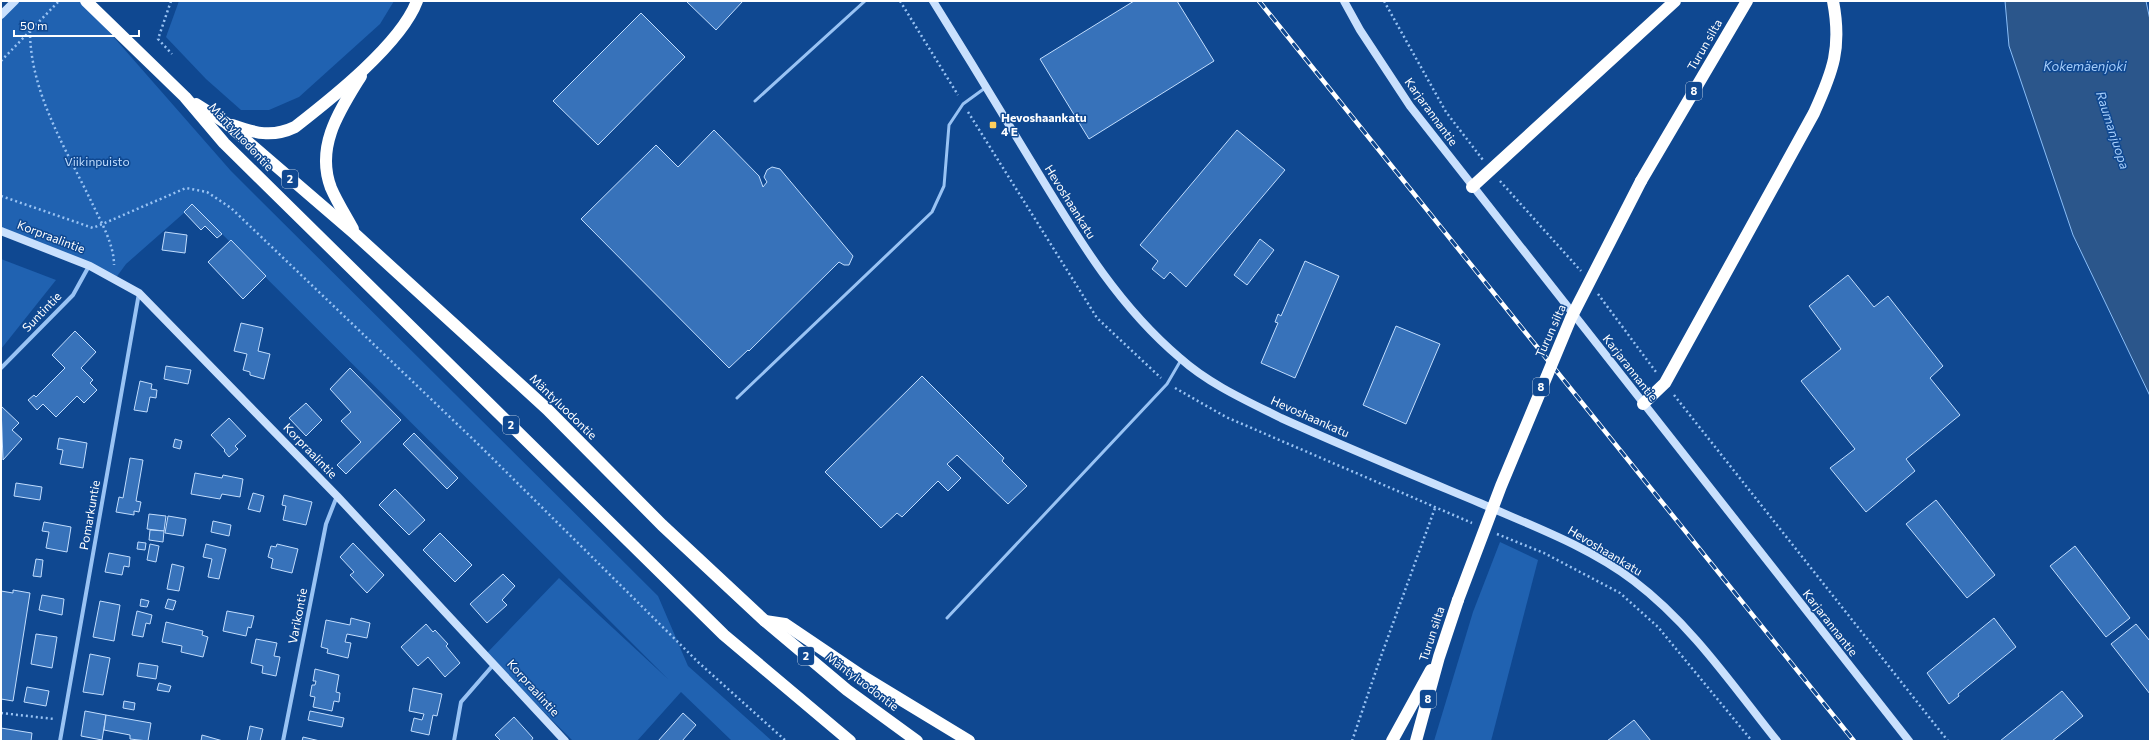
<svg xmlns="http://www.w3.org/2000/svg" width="2151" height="742" font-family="Commissioner,sans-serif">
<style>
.green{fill:#2062b1}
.water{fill:#2b568b;stroke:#8abef8}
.building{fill:#3772ba;stroke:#c1ddfe}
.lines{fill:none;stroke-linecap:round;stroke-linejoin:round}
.path{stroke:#99c3f4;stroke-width:2.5;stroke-dasharray:2 3;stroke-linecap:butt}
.lane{stroke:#99c3f4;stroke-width:3}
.street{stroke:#99c3f4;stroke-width:4}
.secondary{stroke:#c9e0fd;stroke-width:8}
.highway{stroke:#fff;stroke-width:12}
.rail-casing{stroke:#fff;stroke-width:4.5}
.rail{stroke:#0f4891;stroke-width:3;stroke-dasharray:9;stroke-linecap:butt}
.highway-bridge{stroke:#fff;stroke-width:12}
.poi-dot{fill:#ffcf5c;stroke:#0f4891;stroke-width:1.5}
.labels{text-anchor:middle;stroke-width:3;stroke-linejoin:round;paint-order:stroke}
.shield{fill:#0f4891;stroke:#b7c8de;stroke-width:1}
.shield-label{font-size:11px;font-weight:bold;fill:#fff}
.street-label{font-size:12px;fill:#fff;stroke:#0f4891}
.poi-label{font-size:12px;font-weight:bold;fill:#fff;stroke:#0f4891;text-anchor:start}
.park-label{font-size:12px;fill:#c1ddfe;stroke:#0f4891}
.water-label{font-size:13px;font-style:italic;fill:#a5cdfb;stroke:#0f4891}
</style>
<rect width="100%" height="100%" fill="#0f4891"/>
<g class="green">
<path d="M17 1H82L231 171 658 596 688 666 772 741H732L681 692 637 741H573L486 654 559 578 669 680 193 205 126 264 115 279 1 228V17Z"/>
<path d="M179 1H394L380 24 299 97 269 110H241L206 79 166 37Z"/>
<path d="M1 259 56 280 1 349Z"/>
<path d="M1500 542 1538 560 1491 741H1434L1473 612Z"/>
</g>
<path class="water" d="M2005 1H2146L2150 20V396L2073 235 2009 46Z"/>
<g class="building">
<path d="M686 1H743L716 30Z"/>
<path d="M1134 1H1177L1214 61 1089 139 1040 59Z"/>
<path d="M641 13 685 57 598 145 553 101Z"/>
<path d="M714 130 759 176 763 187 767 182 764 177 767 170 772 167 780 169 853 256 849 265H844L839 262 749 351 748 350 729 368 581 219 656 145 678 167Z"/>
<path d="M1237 130 1285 170 1186 287 1170 272 1164 279 1152 269 1158 261 1140 245Z"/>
<path d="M192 204 222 234 217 238 205 226 201 230 184 212Z"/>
<path d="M165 232 187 235 185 253 162 250Z"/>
<path d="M1260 239 1274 250 1247 285 1234 275Z"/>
<path d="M231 240 266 276 243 299 208 262Z"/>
<path d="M1305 261 1339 276 1295 378 1261 363 1278 323 1275 322 1278 314 1281 316Z"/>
<path d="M1848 275 1874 307 1888 296 1943 366 1930 378 1960 415 1906 459 1915 471 1866 512 1830 468 1855 449 1801 381 1841 349 1809 306Z"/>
<path d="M241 323 263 328 258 351 270 354 264 379 250 375V372L243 370 247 354 234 351Z"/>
<path d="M1396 326 1440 344 1406 424 1363 405Z"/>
<path d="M75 331 96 352 81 368 93 380 90 383 97 390 84 403 77 396 56 417 43 404 37 410 28 400 34 395 36 397 65 368 52 355Z"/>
<path d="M166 366 191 370 188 384 164 379Z"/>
<path d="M350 368 401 420 346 474 337 465 361 442 341 421 351 412 330 389Z"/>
<path d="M922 376 1004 458 1002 461 1027 486 1008 504 957 455 947 464 961 478 948 491 938 481 902 517 897 513 881 528 825 472Z"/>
<path d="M140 381 152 384 151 389 157 390 156 398 150 397 147 412 134 410Z"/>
<path d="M306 403 322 420 306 436 289 418Z"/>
<path d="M1 406 19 423 12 430 22 439 3 460Z"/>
<path d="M229 418 246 436 235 446 238 449 229 457 224 451 225 450 211 435Z"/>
<path d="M414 433 458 478 447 489 403 444Z"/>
<path d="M59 438 87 443 83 468 60 464 63 450 57 449Z"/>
<path d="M175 439 182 441 180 449 173 447Z"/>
<path d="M130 458 143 460 136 501 141 502 139 512 134 511V515L116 512 119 497 123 498Z"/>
<path d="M195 473 222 478 223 475 243 479 240 497 222 494 220 499 191 494Z"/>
<path d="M16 483 42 487 40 500 14 496Z"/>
<path d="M395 489 425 520 409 535 379 505Z"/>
<path d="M253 493 264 496 260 512 248 509Z"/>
<path d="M284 495 312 502 306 525 283 520 286 506 282 505Z"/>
<path d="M1936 500 1995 575 1967 598 1906 524Z"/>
<path d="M149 514 166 516 164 531 147 529Z"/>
<path d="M168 516 186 519 183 536 165 533Z"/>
<path d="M213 521 231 525 229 536 211 532Z"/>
<path d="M44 522 71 527 67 552 46 548 49 532 42 531Z"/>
<path d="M150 530 164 531 163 542 149 540Z"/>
<path d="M440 533 472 565 455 582 423 550Z"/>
<path d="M138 542 146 543 145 550 137 549Z"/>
<path d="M353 543 384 575 367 593 350 575 354 572 340 557Z"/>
<path d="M150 544 159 546 156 562 147 560Z"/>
<path d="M206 544 226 549 219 579 208 577 212 559 203 557Z"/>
<path d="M277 544 298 549 292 573 271 568 273 559 268 557 271 546 276 547Z"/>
<path d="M2075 546 2130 618 2106 637 2050 566Z"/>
<path d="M109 553 130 557 129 567 124 566 122 575 105 572Z"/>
<path d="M36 559 43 560 41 577 33 576Z"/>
<path d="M172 564 184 567 179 591 167 589Z"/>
<path d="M503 574 515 586 502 600 507 605 487 623 470 604Z"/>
<path d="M13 590 30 593 13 701 1 699V591L13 593Z"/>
<path d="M42 595 64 599 62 615 39 610Z"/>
<path d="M141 599 149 601 147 607 140 606Z"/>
<path d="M168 599 176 601 173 610 165 608Z"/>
<path d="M100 601 120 605 114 641 93 637Z"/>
<path d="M137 611 152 615 150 624 146 623 143 637 132 635Z"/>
<path d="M227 611 254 616 251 628 248 627 246 636 223 631Z"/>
<path d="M351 618 370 623 367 638 347 634 345 642 351 643 348 658 327 653 328 649 321 647 326 620 350 625Z"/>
<path d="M1994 618 2016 647 1958 694 1959 696 1949 704 1927 673Z"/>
<path d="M166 622 203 631 202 635 208 637 203 657 181 652 182 646 162 642Z"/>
<path d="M426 624 433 632 435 630 448 644 446 646 460 663 445 677 428 657 418 666 401 647Z"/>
<path d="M2136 624 2150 641V694L2111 644Z"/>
<path d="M36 634 57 637 52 668 31 664Z"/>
<path d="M256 639 277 643 274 656 280 657 276 676 262 673 263 666 251 663Z"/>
<path d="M90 654 110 658 103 695 83 692Z"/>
<path d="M139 663 158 666 156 679 137 676Z"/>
<path d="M315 669 339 675 336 692 340 693 339 702 334 701 332 711 313 707 315 697 310 696 312 685H315L316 681H313Z"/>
<path d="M159 683 171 686 169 692 157 690Z"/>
<path d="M27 687 49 691 46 706 24 702Z"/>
<path d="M413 688 442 694 437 716 433 715 429 735 411 731 414 718 422 720 424 714 409 711Z"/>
<path d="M2062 691 2083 716 2052 741H2000Z"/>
<path d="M124 701 135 703 134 710 123 708Z"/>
<path d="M85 711 106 715 102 740 81 736Z"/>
<path d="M310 711 344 718 342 727 308 720Z"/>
<path d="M683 713 696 725 682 741H658Z"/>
<path d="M106 715 151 723 148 741 130 739V735L104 730Z"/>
<path d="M514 717 533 738 531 741H501L495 735Z"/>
<path d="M1634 720 1651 741H1607Z"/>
<path d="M250 726 263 729 260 741H247Z"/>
<path d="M1 728 32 733 31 741H1Z"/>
<path d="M202 735 223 741H201Z"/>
<path d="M303 737 320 741H302Z"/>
</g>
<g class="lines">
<g class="path">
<path d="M171 1 158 39 172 54"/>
<path d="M900 1 958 95"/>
<path d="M1384 1 1446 112 1483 160"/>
<path d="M30 31C30 92 66 149 92 203 101 222 114 244 114 265"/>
<path d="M1 61 59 1"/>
<path d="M968 112 1097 318 1161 378"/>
<path d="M1500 181 1581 271"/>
<path d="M1 196 93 228 186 188 207 192 231 208 477 443 698 662 786 741"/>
<path d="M1598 294 1656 372"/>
<path d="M1175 388 1226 417 1472 523"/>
<path d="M1674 395 1948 741"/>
<path d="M1497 534 1544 553 1620 593 1658 627 1752 741"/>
<path d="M1 713 54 719"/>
<path d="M1352 741 1380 659 1435 508"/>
</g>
<g class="lane">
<path d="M755 101 865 1"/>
<path d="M737 398 932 212 944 186 949 125 963 104 985 88"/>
<path d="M947 618 1167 384 1181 360"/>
</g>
<g class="street">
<path d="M1 368 73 295 89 266"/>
<path d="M60 741 139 293"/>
<path d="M283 741 326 524 337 496"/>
<path d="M454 741 461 702 494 664"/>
</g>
<g class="secondary">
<path d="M933 1C966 54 999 108 1031 161 1075 233 1115 303 1180 358 1209 384 1247 401 1281 418 1347 448 1413 475 1480 503 1532 526 1588 546 1634 581 1691 624 1733 686 1777 741"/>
<path d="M1344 1 1360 30 1410 106 1909 741"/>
<path d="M1 15 15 1"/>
<path d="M1 231 90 266 139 293 337 496 565 741"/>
</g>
<g class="highway">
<path d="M86 1 185 97 224 143 724 635 850 741"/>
<path d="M196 104 226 123 355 234 547 409 662 525 765 621 847 690 917 741"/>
<path d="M232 125C255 133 272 138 295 127 331 99 401 44 417 1"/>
<path d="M1641 181 1747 1"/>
<path d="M1472 187 1675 1"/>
<path d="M353 229C346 216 337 202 331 188 315 146 340 110 361 76"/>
<path d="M1643 404 1665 383 1814 113C1833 71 1842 48 1833 1"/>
<path d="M765 621 785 624 862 676 969 741"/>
<path d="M1392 741 1431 670"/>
<path d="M1416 741 1439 657 1458 600"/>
</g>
<g class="rail-casing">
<path id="rail" d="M1259 1 1854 741"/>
</g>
<use href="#rail" class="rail"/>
<path class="highway-bridge" d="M1458 600 1501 486 1571 318 1641 181"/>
</g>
<rect class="poi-dot" x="989" y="121" width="8" height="8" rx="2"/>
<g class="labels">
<g class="shield">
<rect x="1686" y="82" width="16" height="18" rx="3"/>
<rect x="282" y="170" width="16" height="18" rx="3"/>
<rect x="1533" y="378" width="16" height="18" rx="3"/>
<rect x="503" y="416" width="16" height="18" rx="3"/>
<rect x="798" y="647" width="16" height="18" rx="3"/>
<rect x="1420" y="690" width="16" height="18" rx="3"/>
</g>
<g class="shield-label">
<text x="1694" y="95">8</text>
<text x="290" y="183">2</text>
<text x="1541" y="391">8</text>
<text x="511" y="429">2</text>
<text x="806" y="660">2</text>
<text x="1428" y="703">8</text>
</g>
<g class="street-label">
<text transform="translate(1705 45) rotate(-60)" y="4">Turun silta</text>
<text transform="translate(1431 112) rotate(54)" y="4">Karjarannantie</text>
<text transform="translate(241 137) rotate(47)" y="4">Mäntyluodontie</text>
<text transform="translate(1070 202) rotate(58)" y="4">Hevoshaankatu</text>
<text transform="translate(51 237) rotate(21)" y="4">Korpraalintie</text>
<text transform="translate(42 312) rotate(-46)" y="4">Suntintie</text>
<text transform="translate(1551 331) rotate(-66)" y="4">Turun silta</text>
<text transform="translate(1630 368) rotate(52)" y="4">Karjarannantie</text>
<text transform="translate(563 407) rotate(44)" y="4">Mäntyluodontie</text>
<text transform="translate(1310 417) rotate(24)" y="4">Hevoshaankatu</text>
<text transform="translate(310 451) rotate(46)" y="4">Korpraalintie</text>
<text transform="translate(90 515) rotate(-80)" y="4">Pomarkuntie</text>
<text transform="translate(1605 551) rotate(31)" y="4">Hevoshaankatu</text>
<text transform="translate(298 616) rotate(-79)" y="4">Varikontie</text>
<text transform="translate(1830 623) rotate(52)" y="4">Karjarannantie</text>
<text transform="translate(1432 634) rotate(-72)" y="4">Turun silta</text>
<text transform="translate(862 682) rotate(37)" y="4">Mäntyluodontie</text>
<text transform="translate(533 688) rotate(48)" y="4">Korpraalintie</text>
</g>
<g class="poi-label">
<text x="1001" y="122">Hevoshaankatu<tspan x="1001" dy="14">4 E</tspan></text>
</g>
<g class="park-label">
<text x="97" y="166">Viikinpuisto</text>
</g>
<g class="water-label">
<text x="2085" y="71">Kokemäenjoki</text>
<text transform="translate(2113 130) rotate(72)" y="5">Raumanjuopa</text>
</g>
</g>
<rect width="2151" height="742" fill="none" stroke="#ffffff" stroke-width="4"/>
<path d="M14 30v6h125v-6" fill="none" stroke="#ffffff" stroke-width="2"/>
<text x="20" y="30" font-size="12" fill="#ffffff" stroke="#0f4891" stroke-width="3" paint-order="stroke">50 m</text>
</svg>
